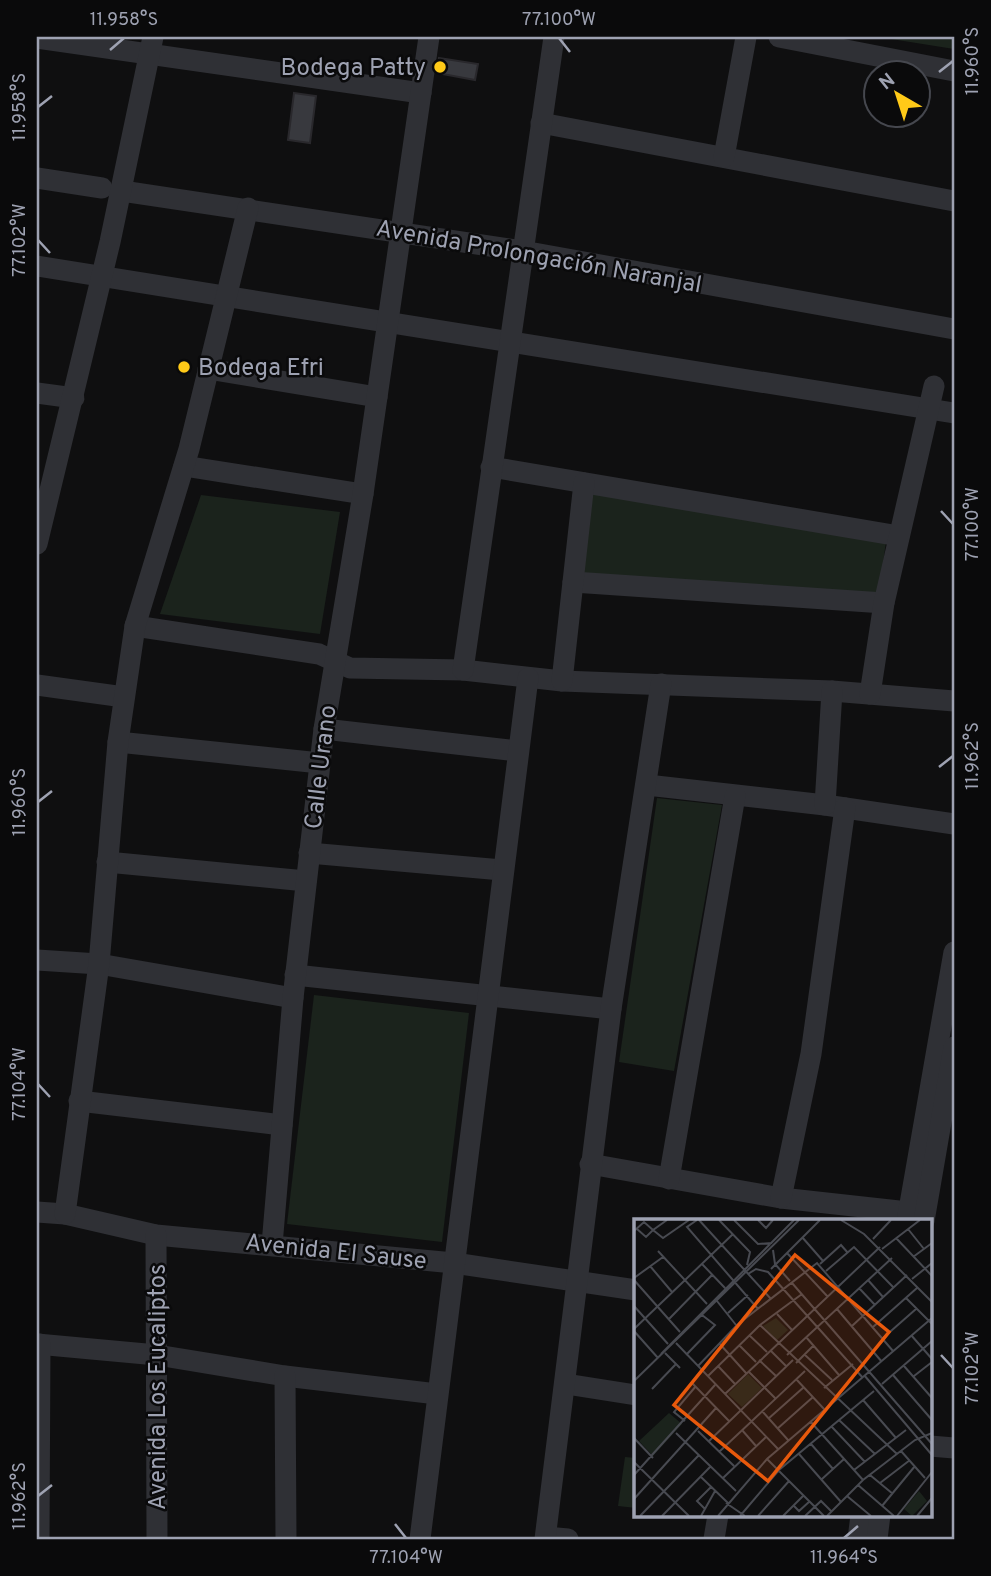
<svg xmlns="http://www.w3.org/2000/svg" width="991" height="1576" font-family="Overpass,sans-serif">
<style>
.green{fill:#1b231c}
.building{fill:#38393e;stroke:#29282c;stroke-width:2}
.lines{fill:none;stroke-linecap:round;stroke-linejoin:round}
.minor{stroke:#2f3035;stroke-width:21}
.ticks{fill:none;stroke:#9ea2b2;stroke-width:2.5}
.poi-dot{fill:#ffca18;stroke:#0a0a0b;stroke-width:2.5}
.labels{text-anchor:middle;stroke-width:5;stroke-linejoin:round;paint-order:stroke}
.poi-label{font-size:24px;fill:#9ea2b2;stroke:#0a0a0b;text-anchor:end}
.street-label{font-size:24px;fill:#9ea2b2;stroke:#0a0a0b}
.inset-road{fill:none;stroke:#484a51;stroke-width:2}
.view{fill:#e8590c;fill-opacity:0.15;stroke:#e8590c;stroke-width:3.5}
.inset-edge{fill:none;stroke:#9ea2b2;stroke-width:3.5}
.neatline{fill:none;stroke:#9ea2b2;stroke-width:2.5}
.ticks-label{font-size:18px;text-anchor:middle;fill:#9ea2b2}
</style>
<rect width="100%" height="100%" fill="#0f0f10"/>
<g class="green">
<path d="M886 37H954V49L885 38Z"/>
<path d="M590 493 886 541 879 595 582 574Z"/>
<path d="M201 495 340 512 320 634 160 614Z"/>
<path d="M657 798 722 805 674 1071 619 1062Z"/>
<path d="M314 995 469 1013 442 1242 287 1224Z"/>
<path d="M625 1457 636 1458V1508L618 1506Z"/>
</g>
<g class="building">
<path d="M439 58 478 64 475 80 437 73Z"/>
<path d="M294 93 316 96 310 143 288 140Z"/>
</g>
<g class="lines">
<g class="minor">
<path d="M779 37 954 71"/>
<path d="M37 38 421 93"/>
<path d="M541 123 954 201"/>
<path d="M724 157 746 37"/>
<path d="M37 178 102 188"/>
<path d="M122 191 523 251 954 329"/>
<path d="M37 266 954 413"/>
<path d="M208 369 377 397"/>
<path d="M37 393 74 398"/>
<path d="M184 466 363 494"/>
<path d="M491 467 899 536"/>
<path d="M37 544 110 242 153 37"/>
<path d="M573 582 884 603"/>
<path d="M135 626 319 654 350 668 463 670 562 681 832 691 954 701"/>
<path d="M463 670 554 37"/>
<path d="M562 681 584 483"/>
<path d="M37 685 124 697"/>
<path d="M870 694 884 603 934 386"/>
<path d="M324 729 518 751"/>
<path d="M118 742 320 763"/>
<path d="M647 785 825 805 954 824"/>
<path d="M825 805 832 691"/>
<path d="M309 853 502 870"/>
<path d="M107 862 306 881"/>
<path d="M37 960 99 964 293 998"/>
<path d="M295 975 611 1009"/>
<path d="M79 1101 282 1125"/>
<path d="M590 1164 781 1198 908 1212"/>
<path d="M669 1179 735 796"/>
<path d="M781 1198 811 1054 845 808"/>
<path d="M37 1212 65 1214 156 1235 454 1263 636 1290"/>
<path d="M65 1214 99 964 118 742 135 626 189 449 248 208"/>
<path d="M907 1221 954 952"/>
<path d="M924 1221 954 1047"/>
<path d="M156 1235 157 1539"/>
<path d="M272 1245 293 998 324 729 363 494 429 37"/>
<path d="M37 1344 157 1355 285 1376 437 1394"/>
<path d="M285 1376 286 1539"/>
<path d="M566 1384 636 1395"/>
<path d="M930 1446 954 1448"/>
<path d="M546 1537 568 1539"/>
<path d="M39 1539 40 1344"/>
<path d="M420 1539 528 678"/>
<path d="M545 1539 611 1009 661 684"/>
<path d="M714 1539 718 1515"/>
<path d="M858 1539 861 1515"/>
<path d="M877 1539 880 1515"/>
</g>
</g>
<path class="ticks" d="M559 38 570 52M110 50 124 38M939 72 953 61M38 107 52 96M38 240 50 253M941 511 953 524M939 767 953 756M38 802 52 791M38 1084 50 1097M941 1355 953 1368M38 1496 52 1485M395 1524 406 1538M844 1538 858 1526"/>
<g class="poi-dot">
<circle cx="440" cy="67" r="7"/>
<circle cx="184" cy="367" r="7"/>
</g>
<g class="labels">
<g class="poi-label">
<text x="426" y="75">Bodega Patty</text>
<text x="198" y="375" text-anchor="start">Bodega Efri</text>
</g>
<g class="street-label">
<text transform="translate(539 256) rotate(10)" y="8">Avenida Prolongación Naranjal</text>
<text transform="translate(320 767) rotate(-83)" y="8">Calle Urano</text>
<text transform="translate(336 1251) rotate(6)" y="8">Avenida El Sause</text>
<text transform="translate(157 1387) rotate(-90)" y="8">Avenida Los Eucaliptos</text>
</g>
</g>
<g transform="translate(634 1219)">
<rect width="298" height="298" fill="#0f0f10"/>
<path d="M142 99 154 111 143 121 129 107ZM114 155 128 169 108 188 94 175ZM35 194 48 205 19 237 5 222ZM285 272 293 282 278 297 270 290Z" fill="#1b231c"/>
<path class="inset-road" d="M63 1 53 8 124 90M65 1 137 80M85 1 116 33 113 46M100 1 124 25 138 24M124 1 132 9 139 1M207 1 230 15 298 83M3 10 12 18 19 11 29 19 55 1M274 10 290 30M0 12 10 3 19 11 33 1M168 18 189 42M262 19 298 57M239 20 257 1M248 30 286 1M139 31 141 45 156 62M24 32 73 85M153 34 194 78M279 38 298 24M68 45 91 69M186 45 207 26 214 34M16 47 38 73M137 50 186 1M192 52 220 28 260 69M114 55 122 50 134 53 229 159M0 59 29 38M278 60 298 44M0 61 46 113M234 61 249 78M158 64 298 225M225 69 241 86M272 79 298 105M83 82 102 106M0 87 34 125M203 90 248 143M94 94 114 76M143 95 158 111M35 100 78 56M126 106 263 235M218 107 273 56M239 108 283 69M0 110 99 15M0 112 24 139M115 116 133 133M277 116 298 140M172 118 205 156M249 119 282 90M42 124 145 231M85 124 112 154M105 126 122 143M136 131 152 147M31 134 46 149M27 135 160 1M52 136 81 106 68 96M153 136 258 39M171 136 198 161M125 141 142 157M162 144 179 127M64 147 103 106 183 44 259 132M84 147 101 165M270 147 298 179M114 152 141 179M230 156 298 236M259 156 298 201M74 157 126 106 168 75M280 157 298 143M162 160 190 190M0 162 165 1M58 164 95 202M248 165 298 122M190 169 219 145M18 170 42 145M91 175 246 28M229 181 262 219M128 192 154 221M134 200 170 168M205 201 241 235M51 202 40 193 62 167M176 202 229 261M197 207 231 243M143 210 179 178M108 211 122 227M64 212 100 247M42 214 102 272M0 219 19 239M74 223 159 141M177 225 199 250M267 232 291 259M85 233 171 152M165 235 207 283M133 240 190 297M0 243 55 297M220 251 272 211M0 256 81 166M236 256 259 275M67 258 94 284M89 259 132 218M188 260 210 240M246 264 276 241M224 266 260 297M213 277 237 297M0 280 82 189M92 284 111 297M159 286 165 292 176 282M248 287 281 247M71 290 63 282 77 268M6 297 65 236M28 297 77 247M67 297 81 272M84 297 133 240 298 99M106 297 145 251 240 172M124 297 155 262M149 297 170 276M171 297 187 282 197 292M193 297 229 261 281 221 298 214M263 297 298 253M283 297 298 279"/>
<path class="view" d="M161 36 255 113 134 262 40 186Z"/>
<rect width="298" height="298" class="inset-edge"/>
</g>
<rect width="991" height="1576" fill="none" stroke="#0a0a0b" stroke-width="77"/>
<g transform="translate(897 94) rotate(321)"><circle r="33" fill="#0a0a0b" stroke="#45474e" stroke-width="2"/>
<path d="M0-5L12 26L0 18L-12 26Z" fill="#ffca18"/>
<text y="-10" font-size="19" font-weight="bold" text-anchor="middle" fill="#9ea2b2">N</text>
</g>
<rect x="38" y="38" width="915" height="1500" class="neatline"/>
<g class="ticks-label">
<text x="124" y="25">11.958°S</text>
<text x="559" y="25">77.100°W</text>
<text transform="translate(972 61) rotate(-90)" y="6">11.960°S</text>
<text transform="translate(19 107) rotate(-90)" y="6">11.958°S</text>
<text transform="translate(19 240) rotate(-90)" y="6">77.102°W</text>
<text transform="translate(972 524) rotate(-90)" y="6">77.100°W</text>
<text transform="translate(972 756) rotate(-90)" y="6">11.962°S</text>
<text transform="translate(19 802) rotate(-90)" y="6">11.960°S</text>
<text transform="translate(19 1084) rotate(-90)" y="6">77.104°W</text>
<text transform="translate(972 1368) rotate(-90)" y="6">77.102°W</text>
<text transform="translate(19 1496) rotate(-90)" y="6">11.962°S</text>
<text x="406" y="1563">77.104°W</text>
<text x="844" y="1563">11.964°S</text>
</g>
</svg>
